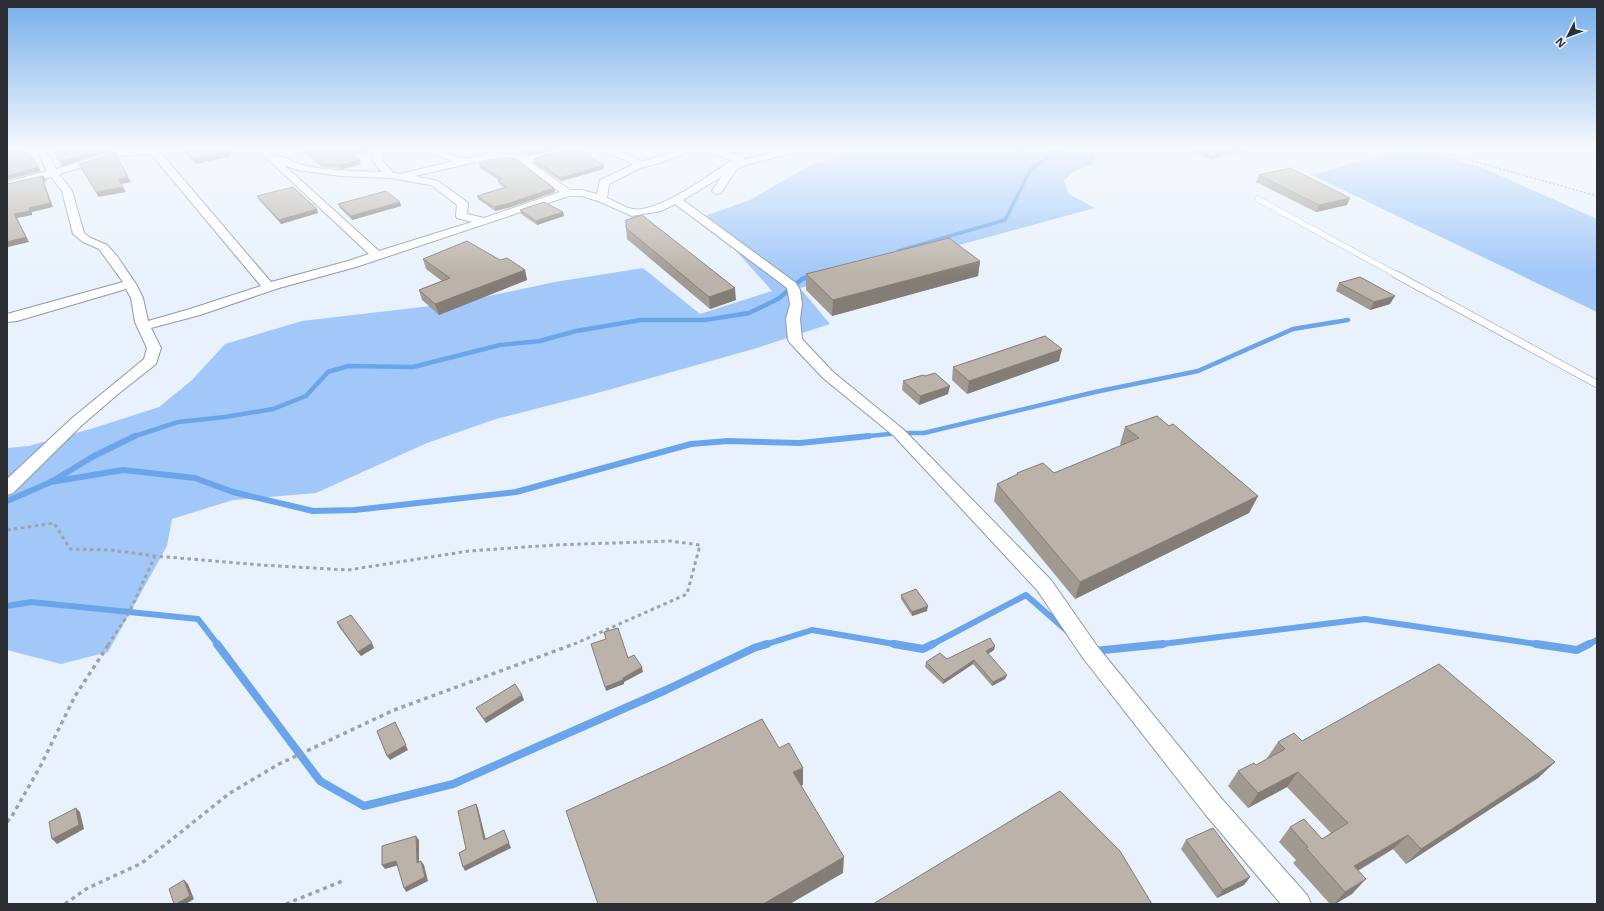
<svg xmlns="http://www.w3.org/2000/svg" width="1604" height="911" font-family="'Noto Sans',sans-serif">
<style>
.green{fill:#a1c8f8}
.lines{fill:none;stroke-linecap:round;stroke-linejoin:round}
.stream-far3{stroke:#6aa5ec;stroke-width:3.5}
.stream-far2{stroke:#6aa5ec;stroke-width:4.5}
.stream-far1{stroke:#6aa5ec;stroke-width:6}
.stream{stroke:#6aa5ec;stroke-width:8}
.service-far1-casing{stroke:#9199a2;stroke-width:6}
.service-casing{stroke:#9199a2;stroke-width:8}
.minor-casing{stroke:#9199a2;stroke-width:2}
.path-far2{stroke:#9ca3aa;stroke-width:1.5;stroke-dasharray:2 2;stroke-linecap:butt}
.path-far1{stroke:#9ca3aa;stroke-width:3;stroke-dasharray:3.5 3.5;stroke-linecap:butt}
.path{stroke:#9ca3aa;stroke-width:3.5;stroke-dasharray:4 4;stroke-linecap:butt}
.service-far1{stroke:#fff;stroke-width:5.5}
.service{stroke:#fff;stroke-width:7}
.minor{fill:#fff;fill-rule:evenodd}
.wall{fill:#a19a91}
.shaded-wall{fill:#837d76}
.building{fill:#bbb3a9;stroke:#837d76}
</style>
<rect width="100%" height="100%" fill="#e9f2fc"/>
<g class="green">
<path d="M854 148H1107L1095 153 1093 164 1073 172 1064 181 1069 194 1095 208 800 288 830 324 757 348 601 392 496 419 427 443 316 493 233 500 172 519 167 546 108 652 61 664 7 650V448L29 446 94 428 159 407 192 380 225 344 302 321 456 303 555 282 643 268 700 314 772 291 705 216 750 200 809 166 839 156Z"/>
<path d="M1407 148H1417L1481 167 1597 219V312L1312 175Z"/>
</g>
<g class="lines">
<path class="stream-far3" d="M898 251 1005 220 1031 169 1062 148"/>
<g class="stream-far2">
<path d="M132 437 178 422 225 417 273 409 306 396 328 372 348 366 413 367 500 345 540 341 576 331 641 320H705L749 313 778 299 802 279 811 276"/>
<path d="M859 437 899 433H924L1095 392 1198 371 1293 329 1348 320"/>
</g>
<g class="stream-far1">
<path d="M51 482 123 470 195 478 233 492 313 511 355 510 516 492 691 444 728 441 800 443 869 436"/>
<path d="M7 501 51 482 94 456 135 436"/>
<path d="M7 606 31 602 198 619 218 645"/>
<path d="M764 645 812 630 900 645"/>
<path d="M931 645 1026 595 1067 631"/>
<path d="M1154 645 1365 619 1543 645"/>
<path d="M1587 645 1597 640"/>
</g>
<g class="stream">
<path d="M217 644 320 781 364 806 453 784 666 690 754 648 767 644"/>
<path d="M894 644 923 649 933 644"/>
<path d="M1536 644 1577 650 1589 644"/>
<path d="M1094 651 1163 644"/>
</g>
<g class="service-far1-casing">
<path id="service-far1" d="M1258 199 1397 275"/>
</g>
<g class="service-casing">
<path id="service" d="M1395 274 1597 384"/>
</g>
<g class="minor-casing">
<path id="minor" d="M36 148H44L56 169 118 150 171 148 170 150 160 152 271 282 348 261 369 254 256 148H265L275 157C283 155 291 161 299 164 321 171 358 171 382 172L372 160 376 148H384L382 160 393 173 403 174 404 173 454 161 433 154 415 150 414 148H431L465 159 489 153 531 156 558 148H570L569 150 531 162 570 190H582L597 194 600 180 632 165 631 163 602 150 601 148H612L638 159 640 162C659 158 676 148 694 148L693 150 660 163 640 168 609 184 607 198C615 201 625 208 633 209 656 214 712 174 731 160L704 150 703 148H715L737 155 747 148H757L743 160 791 148H805L804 150 742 166 736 170 721 193 717 194 712 191 721 177 683 200 796 283 800 290 802 304 800 319 802 339 833 372 904 430 1051 580 1097 646 1221 798 1307 895 1311 904H1281L1205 814 1083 658 1037 590 894 436 823 378 790 343 788 340 786 319 790 304 787 288 675 204 661 211 632 216 598 201 581 196H569L356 267 279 288 200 315 151 328 161 348 156 364 118 394 82 425 13 493 7 495V479L71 419 144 359 147 348 135 322 131 298 126 289 17 321 7 322V314L123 282 99 249 83 242 73 234 62 191 51 177 7 188V182L47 171ZM151 154 261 286 190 309 148 321 143 298 136 284 117 256 107 245 91 238 84 233 72 191 59 174 119 156ZM489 159 517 161 560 192 484 218 467 214 468 204 467 202 438 181 415 176ZM284 165 298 170 340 176 390 178 431 185 457 205 456 216 457 218 472 222 379 251Z"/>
</g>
<path class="path-far2" d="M1426 148 1597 196"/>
<g class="path-far1">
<path d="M7 530 54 523 70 549 111 550 155 556 261 565 348 570 469 551 555 545 670 541 700 545 687 594 572 645"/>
<path d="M108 645 129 613 155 556"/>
</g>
<g class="path">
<path d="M7 822 12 816 41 765 75 696 109 644"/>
<path d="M65 904 86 889 142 863 230 793 279 764 394 710 574 644"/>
<path d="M286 904 345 880"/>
</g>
<use href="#service-far1" class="service-far1"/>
<use href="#service" class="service"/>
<use href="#minor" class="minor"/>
</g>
<g class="wall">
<path d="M180 148H227L231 156 196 164Z"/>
<path d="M301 148H368L369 152 354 155 361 164 342 169 322 167 305 152 304 149Z"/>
<path d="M519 148H554L531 154H522L520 153Z"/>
<path d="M1182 148H1256L1231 155 1227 153 1212 160Z"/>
<path d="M534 159 604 165V169L561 181 534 163Z"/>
<path d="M479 164 555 192 511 207 495 211 478 199 477 196 504 187 499 184 498 180H499L480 168Z"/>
<path d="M1259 175 1347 205 1316 212 1256 182Z"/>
<path d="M257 196 318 213 281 224 259 200Z"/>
<path d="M400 202 401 206 352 220 340 208 338 204Z"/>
<path d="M520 210 563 212 564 216 537 225 521 214Z"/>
<path d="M626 228 736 300 710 309 627 239Z"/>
<path d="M423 259 500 260 525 270 527 280 439 315 422 300 419 290 442 281 426 269Z"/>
<path d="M980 261 978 276 832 316 806 290V274Z"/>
<path d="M1339 283 1390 304 1370 310 1336 291Z"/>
<path d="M1059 361 967 394 952 380 953 367Z"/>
<path d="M903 381 948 394 919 405 902 390Z"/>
<path d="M1125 427 1258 496 1249 513 1075 599 994 501 997 484 1017 475V473H1054L1122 446 1120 444Z"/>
<path d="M901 595 927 611 912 616 901 599Z"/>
<path d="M337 622 374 648 361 656 339 627Z"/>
<path d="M994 650 988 654 1007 675 1005 679 992 686 973 664 943 684 925 667 926 662 947 659Z"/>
<path d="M524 700 486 723 478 712 476 708Z"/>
<path d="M1302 741 1555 762 1538 778 1406 864 1393 849 1358 871 1352 894 1335 904H1330L1293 863 1296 860 1279 842 1290 827 1322 839 1331 833 1287 787 1248 808 1228 786 1238 771 1256 765 1268 759 1267 758 1278 742Z"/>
<path d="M1186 840 1250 877 1244 885 1217 898 1181 849Z"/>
</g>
<g class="shaded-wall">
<path d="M108 148H111L112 150 62 166 60 162Z"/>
<path d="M368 148 369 152 351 156 350 152Z"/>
<path d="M535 148H554L531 154 530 149Z"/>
<path d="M1245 148H1256L1231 155 1232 151Z"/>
<path d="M1228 149 1227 153 1212 160 1213 156Z"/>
<path d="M229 150 231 156 196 164 193 159Z"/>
<path d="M360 160 361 164 342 169 341 165Z"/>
<path d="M604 165V169L561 181 560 178Z"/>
<path d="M38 167 41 171 7 180V176Z"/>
<path d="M44 177 47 181 44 182 53 207 32 212V215L17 218 29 242 8 247 7 242 14 214 29 208 42 178Z"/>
<path d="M128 177 131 182 121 184 118 179Z"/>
<path d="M123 187 126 192 98 197 96 192Z"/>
<path d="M554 188 555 192 511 207 495 211 494 207Z"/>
<path d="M1350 198 1347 205 1316 212 1319 205Z"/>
<path d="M400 202 401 206 352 220 351 216Z"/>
<path d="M317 209 318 213 281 224 279 220Z"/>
<path d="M563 212 564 216 537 225 536 221Z"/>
<path d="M980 261 978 276 832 316 833 300Z"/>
<path d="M525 270 527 280 439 315 435 304Z"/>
<path d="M735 288 736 300 710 309 709 297Z"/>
<path d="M1395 296 1390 304 1370 310 1374 302Z"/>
<path d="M1062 349 1059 361 967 394 969 381Z"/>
<path d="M950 386 948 394 919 405 920 396Z"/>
<path d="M1258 496 1249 513 1075 599 1080 582Z"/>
<path d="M928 606 927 611 912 616V612Z"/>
<path d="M372 643 374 648 361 656 358 652Z"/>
<path d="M995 646 994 650 985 656 986 651Z"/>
<path d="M974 660 973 664 943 684 944 680Z"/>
<path d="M642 667 643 672 624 682V684L606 691 605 687Z"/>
<path d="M1007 675 1005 679 992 686 993 682Z"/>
<path d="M522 695 524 700 486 723 484 719Z"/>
<path d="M395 722 408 750 390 760 387 756Z"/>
<path d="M1555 762 1538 778 1406 864 1421 849Z"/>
<path d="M803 768V785L794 789 793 772Z"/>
<path d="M1298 772 1287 787 1248 808 1258 793Z"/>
<path d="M476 804 478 808 487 844 484 840Z"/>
<path d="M76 808 80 812 84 829 57 844 52 839Z"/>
<path d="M504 830 511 848 465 871 463 867Z"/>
<path d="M1408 835 1393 849 1340 881 1354 866Z"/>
<path d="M416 836 419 840V867L417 863Z"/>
<path d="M844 857 843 873 790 904H763Z"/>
<path d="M396 861 399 865 385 869 382 865Z"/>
<path d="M421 861 424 865 428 881 406 892 404 888Z"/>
<path d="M1250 877 1244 885 1217 898 1223 890Z"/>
<path d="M1366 879 1352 894 1335 904H1334L1345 892Z"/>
<path d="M184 880 188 884 194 899 186 904H176Z"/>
</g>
<g class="building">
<path d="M7 148H23L34 160 38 167 7 176Z"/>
<path d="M52 148H108L60 162Z"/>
<path d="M183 148H227L229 150 193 159Z"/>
<path d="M307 148H368L350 152 360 160 341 165 321 164 304 149Z"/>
<path d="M519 148H535L530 149 520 148Z"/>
<path d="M569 148H574L604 165 560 178 534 159Z"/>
<path d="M1192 148H1245L1232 151 1228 149 1213 156Z"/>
<path d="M115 153 128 177 118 179 123 187 96 192 79 164Z"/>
<path d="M501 158 516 159 554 188 510 203 494 207 477 196 507 187 498 180 502 179 479 164Z"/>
<path d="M1290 168 1350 198 1319 205 1259 175Z"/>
<path d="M43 176 44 177 42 178 50 203 29 208 30 211 14 214 26 237 7 242V184Z"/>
<path d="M293 187 317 209 279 220 257 196Z"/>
<path d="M386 191 400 202 351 216 338 204Z"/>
<path d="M544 202 563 212 536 221 520 210Z"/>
<path d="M642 215 735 288 709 297 626 228V220Z"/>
<path d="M949 238 980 261 833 300 806 274Z"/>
<path d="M467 241 500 260 507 258 525 270 435 304 419 290 450 278 423 259Z"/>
<path d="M1360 277 1395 296 1374 302 1339 283Z"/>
<path d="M1045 336 1062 349 969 381 953 367Z"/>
<path d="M935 373 950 386 920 396 903 381 923 375 925 376Z"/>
<path d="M1157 416 1169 426 1173 424 1258 496 1080 582 997 484 1018 474 1017 473 1043 463 1054 473 1139 438 1125 427Z"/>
<path d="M916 589 928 606 912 612 901 595Z"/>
<path d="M351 615 372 643 358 652 337 622Z"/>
<path d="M618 628 628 658 634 655 642 667 623 678V680L605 687 591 644 606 639 604 632Z"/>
<path d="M990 638 995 646 986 651 1007 675 993 682 974 660 944 680 926 662 940 653 947 659Z"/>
<path d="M1439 664 1555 762 1421 849 1408 835 1354 866 1366 879 1345 892 1306 848 1308 847 1290 827 1304 819 1322 839 1348 823 1298 772 1258 793 1238 771 1254 763 1256 765 1285 749 1278 742 1294 733 1302 741Z"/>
<path d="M515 684 522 695 484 719 476 708Z"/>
<path d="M762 719 779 748 789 743 803 768 793 772 844 857 763 904H598L566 811 667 765Z"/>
<path d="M395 722 406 745 387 756 377 731Z"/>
<path d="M1060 791 1120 851 1152 904H873Z"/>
<path d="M476 804 484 840 504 830 509 843 463 867 459 853 466 849 458 811Z"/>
<path d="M76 808 79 825 52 839 49 822Z"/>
<path d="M1213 828 1250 877 1223 890 1186 840Z"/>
<path d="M416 836 417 863 421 861 425 877 404 888 396 861 382 865V846Z"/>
<path d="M184 880 190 896 176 904H174L169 889Z"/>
</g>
<linearGradient id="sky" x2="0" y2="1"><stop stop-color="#75aeea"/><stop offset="0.54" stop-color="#f5f9fe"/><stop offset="1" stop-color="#f5f9fe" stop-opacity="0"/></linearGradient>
<rect width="1604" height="275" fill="url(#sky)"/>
<rect width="1604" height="911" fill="none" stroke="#2b2e32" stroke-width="16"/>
<g transform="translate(1568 36) rotate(228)" stroke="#e9f2fc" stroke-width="3" paint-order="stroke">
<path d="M0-3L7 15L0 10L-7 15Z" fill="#2b2e32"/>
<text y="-6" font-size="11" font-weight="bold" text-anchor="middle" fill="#2b2e32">N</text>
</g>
</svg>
